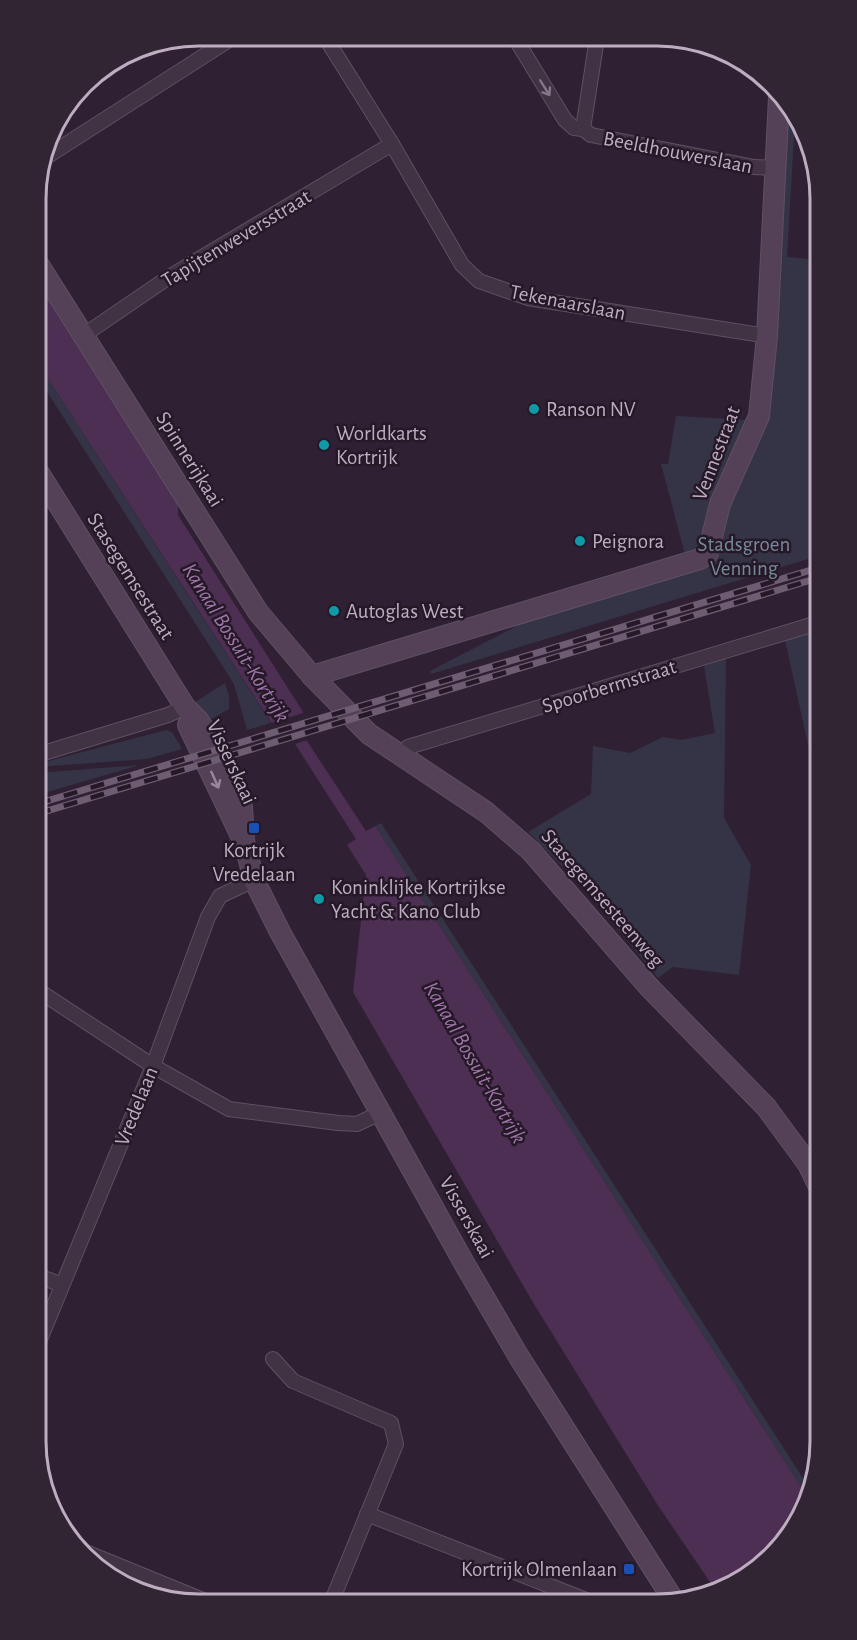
<svg xmlns="http://www.w3.org/2000/svg" width="857" height="1640" font-family="'Alegreya Sans',sans-serif">
<style>
.green{fill:#353446}
.water{fill:#4d2f53}
.pier{fill:#2f2033}
.lines{fill:none;stroke-linecap:round;stroke-linejoin:round}
.street-casing{stroke:#5f5062;stroke-width:16}
.secondary-casing{stroke:#5f5062;stroke-width:22}
.street{stroke:#413344;stroke-width:14}
.secondary{stroke:#544157;stroke-width:20}
.rail-casing{stroke:#6e5c72;stroke-width:7}
.rail{stroke:#251928;stroke-width:4.5;stroke-dasharray:14;stroke-linecap:butt}
.oneway{stroke:#867689}
.oneway2{stroke:#99879c}
.culture-dot{fill:#0f9aa8;stroke:#251928;stroke-width:2}
.transit-dot{fill:#1a4fb4;stroke:#251928;stroke-width:2}
.labels{text-anchor:middle;stroke-width:5;stroke-linejoin:round;paint-order:stroke}
.street-label{font-size:21px;fill:#beadc1;stroke:#251928}
.poi-label{font-size:21px;fill:#beadc1;stroke:#251928;text-anchor:start}
.park-label{font-size:21px;fill:#76899a;stroke:#251928}
.water-label{font-size:22px;font-style:italic;fill:#9f76a8;stroke:#251928}
.rim{fill:none;stroke:#beadc1;stroke-width:3}
</style>
<rect width="100%" height="100%" fill="#2f2033"/>
<g class="green">
<path d="M788 110 795 120 787 257 821 260V555L431 674 430 671 538 615 708 564 718 555 727 497 768 409 773 387Z"/>
<path d="M37 362 271 723 247 730 234 684 37 376Z"/>
<path d="M676 416 748 420C734 451 714 483 706 516 703 529 706 541 696 551L685 554 661 464H668Z"/>
<path d="M821 631V766L813 767 785 640Z"/>
<path d="M726 658 724 818 751 865 739 975 673 967 658 978 581 885 528 832 591 794 593 746 630 753 663 737 681 740 715 733 704 666Z"/>
<path d="M225 683 229 696V709L208 721 195 702Z"/>
<path d="M166 730 172 732 182 749 147 759 37 767V764Z"/>
<path d="M140 765 37 795V773Z"/>
<path d="M381 823 808 1486 805 1493 375 826Z"/>
</g>
<path class="water" d="M37 279 178 503V515L312 726 300 730 305 738 366 831 375 826 805 1493 787 1540 716 1591 657 1504 531 1299 353 992 366 875 347 845 356 839 288 733 280 736 37 362Z"/>
<path class="pier" d="M306 712 315 726 305 731 310 739 292 745 287 737 278 738 268 724Z"/>
<g class="lines">
<g class="street-casing">
<g id="street">
<path d="M325 37 392 144 462 265 479 281 528 298 767 336"/>
<path d="M515 38 565 120 574 128 583 129"/>
<path d="M583 129 591 135 754 167 775 168"/>
<path d="M583 129 597 38"/>
<path d="M43 159 235 36"/>
<path d="M84 335 169 277 392 144"/>
<path d="M37 755 168 715 185 707"/>
<path d="M402 758 408 747 821 622"/>
<path d="M36 989 153 1066 229 1109 338 1123 357 1124 382 1112"/>
<path d="M808 1164 821 1155"/>
<path d="M36 1275 62 1285"/>
<path d="M36 1349 153 1066 208 917 220 896 254 880"/>
<path d="M273 1359 293 1381 391 1423 396 1444 331 1603"/>
<path d="M367 1514 596 1604"/>
<path d="M83 1551 210 1603"/>
</g>
</g>
<g class="secondary-casing">
<g id="secondary">
<path d="M37 262 258 612 312 676 369 734 486 812 531 851 649 987 766 1107 808 1164 821 1191"/>
<path d="M37 470 185 707 198 720 213 743 234 785 242 807 244 841 254 880 280 932 464 1263 519 1357 674 1601"/>
<path d="M312 676 700 559 708 553 720 504 759 416 767 336 779 97"/>
<path d="M188 725 241 836"/>
</g>
</g>
<use href="#street" class="street"/>
<use href="#secondary" class="secondary"/>
<g class="rail-casing">
<g id="rail">
<path d="M37 804 821 567"/>
<path d="M37 814 821 577"/>
</g>
</g>
<use href="#rail" class="rail"/>
</g>
<defs><path id="oneway-shaft" d="M-6 0H5M1.5-3L5.5 0L1.5 3" fill="none" stroke-width="1.6" stroke-linecap="round" stroke-linejoin="round" transform="scale(1.5)"/></defs>
<use class="oneway" href="#oneway-shaft" transform="translate(545 88) rotate(58)"/>
<use class="oneway2" href="#oneway-shaft" transform="translate(215 780) rotate(66)"/>
<g class="culture-dot">
<circle cx="534" cy="409" r="6"/>
<circle cx="324" cy="445" r="6"/>
<circle cx="580" cy="541" r="6"/>
<circle cx="334" cy="611" r="6"/>
<circle cx="319" cy="899" r="6"/>
</g>
<g class="transit-dot">
<rect x="248" y="822" width="12" height="12" rx="3"/>
<rect x="623" y="1563" width="12" height="12" rx="3"/>
</g>
<g class="labels">
<g class="street-label">
<text transform="translate(678 152) rotate(11)" y="7">Beeldhouwerslaan</text>
<text transform="translate(236 238) rotate(-31)" y="7">Tapijtenweversstraat</text>
<text transform="translate(568 302) rotate(11)" y="7">Tekenaarslaan</text>
<text transform="translate(716 453) rotate(-69)" y="7">Vennestraat</text>
<text transform="translate(190 459) rotate(58)" y="7">Spinnerijkaai</text>
<text transform="translate(131 576) rotate(58)" y="7">Stasegemsestraat</text>
<text transform="translate(609 686) rotate(-17)" y="7">Spoorbermstraat</text>
<text transform="translate(232 762) rotate(65)" y="7">Visserskaai</text>
<text transform="translate(603 898) rotate(49)" y="7">Stasegemsesteenweg</text>
<text transform="translate(136 1106) rotate(-68)" y="7">Vredelaan</text>
<text transform="translate(467 1217) rotate(61)" y="7">Visserskaai</text>
</g>
<g class="poi-label">
<text x="546" y="416">Ranson NV</text>
<text x="336" y="440">Worldkarts<tspan x="336" dy="24">Kortrijk</tspan></text>
<text x="592" y="548">Peignora</text>
<text x="346" y="618">Autoglas West</text>
<text x="254" y="857" text-anchor="middle">Kortrijk<tspan x="254" dy="24">Vredelaan</tspan></text>
<text x="331" y="894">Koninklijke Kortrijkse<tspan x="331" dy="24">Yacht &amp; Kano Club</tspan></text>
<text x="617" y="1576" text-anchor="end">Kortrijk Olmenlaan</text>
</g>
<g class="park-label">
<text x="744" y="551">Stadsgroen<tspan x="744" dy="24">Venning</tspan></text>
</g>
<g class="water-label">
<text transform="translate(237 642) rotate(58)" y="8">Kanaal Bossuit-Kortrijk</text>
<text transform="translate(476 1062) rotate(60)" y="8">Kanaal Bossuit-Kortrijk</text>
</g>
</g>
<path d="M0 0H857V1640H0ZM199 46H657A153 153 0 0 1 810 199V1441A153 153 0 0 1 657 1594H199A153 153 0 0 1 46 1441V199A153 153 0 0 1 199 46Z" fill="#312534" fill-rule="evenodd"/>
<path class="rim" d="M199 46H657A153 153 0 0 1 810 199V1441A153 153 0 0 1 657 1594H199A153 153 0 0 1 46 1441V199A153 153 0 0 1 199 46Z"/>
</svg>
